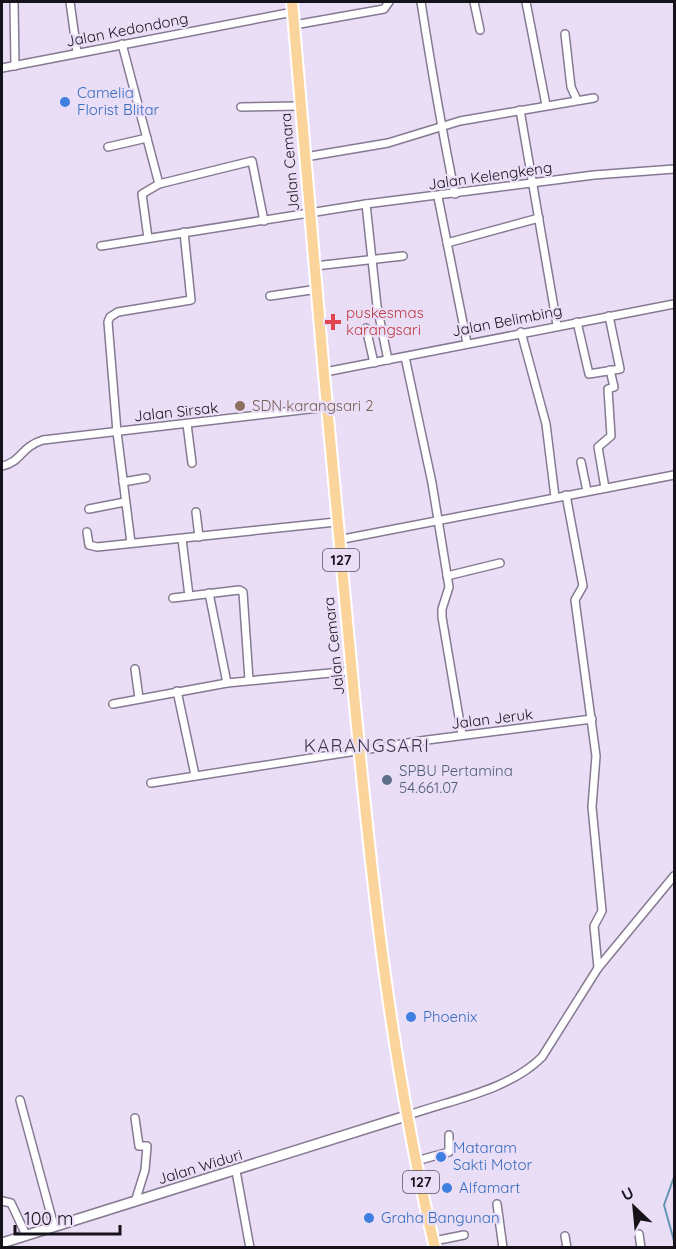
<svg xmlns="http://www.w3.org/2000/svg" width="676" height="1249" font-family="Quicksand,sans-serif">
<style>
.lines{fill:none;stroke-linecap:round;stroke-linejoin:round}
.stream{stroke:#6496b3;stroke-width:2}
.minor-casing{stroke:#857a91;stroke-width:10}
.secondary-casing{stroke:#857a91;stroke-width:12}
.primary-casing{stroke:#fff;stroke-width:14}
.minor{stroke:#fff;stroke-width:7}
.secondary{stroke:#fff;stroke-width:9}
.primary{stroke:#fbd49c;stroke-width:10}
.shop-dot{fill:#3f7fe0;stroke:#eadef7;stroke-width:2}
.health-dot{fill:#e0444e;stroke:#eadef7;stroke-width:2}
.education-dot{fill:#8d6e63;stroke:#eadef7;stroke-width:2}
.service-dot{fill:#5c6f8a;stroke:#eadef7;stroke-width:2}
.labels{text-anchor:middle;stroke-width:4.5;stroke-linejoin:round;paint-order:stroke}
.shield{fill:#eadef7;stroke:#564f5c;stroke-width:1.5}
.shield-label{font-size:14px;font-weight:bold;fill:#16121a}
.street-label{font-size:15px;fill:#16121a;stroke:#eadef7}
.shop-label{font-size:15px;fill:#366cbe;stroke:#eadef7;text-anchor:start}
.health-label{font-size:15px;fill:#be3a42;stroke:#eadef7;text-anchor:start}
.education-label{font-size:15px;fill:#785e54;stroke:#eadef7;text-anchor:start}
.service-label{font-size:15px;fill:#4e5e75;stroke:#eadef7;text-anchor:start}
.quarter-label{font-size:18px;letter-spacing:1.5px;fill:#3c3346;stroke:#eadef7}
</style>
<rect width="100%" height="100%" fill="#eadef7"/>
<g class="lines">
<path class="stream" d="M674 1177 664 1205 674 1241"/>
<g class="minor-casing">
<g id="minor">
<path d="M14 2 15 66"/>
<path d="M70 2 77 52"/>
<path d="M421 2C431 66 442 131 455 194"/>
<path d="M474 2 480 30"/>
<path d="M526 2 546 105"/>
<path d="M294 25 384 9 389 2"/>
<path d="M565 34 571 87 577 100"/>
<path d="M122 44 159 184 252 161 264 221"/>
<path d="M2 68 293 12"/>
<path d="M241 107 300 106"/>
<path d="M520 110 557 325"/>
<path d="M108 147 147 138"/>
<path d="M305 157 388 143 460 121 594 98"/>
<path d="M438 197 467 343"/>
<path d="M366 204 377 306 388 360"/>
<path d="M148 238 142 194 159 184"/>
<path d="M447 243 539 218"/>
<path d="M101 246 366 204 594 175 674 169"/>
<path d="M315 266 403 256"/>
<path d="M270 296 318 289"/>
<path d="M577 322 589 374 620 369 609 316"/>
<path d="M366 328 374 363"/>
<path d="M521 332 546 424 555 497"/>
<path d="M405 357 432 483 449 587 442 609V617L462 735"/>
<path d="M325 372 674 304"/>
<path d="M187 424 192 463"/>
<path d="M581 462 587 491"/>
<path d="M2 466C22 462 20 447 43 440L327 407"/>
<path d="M123 482 146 478"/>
<path d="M605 488 598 447 611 436 608 389 614 387 610 370"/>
<path d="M566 495 583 586 575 600 596 756 592 807 602 911 594 926 598 968"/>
<path d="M89 509 125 502"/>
<path d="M196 512 199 537"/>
<path d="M87 532 89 545 97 547 336 522"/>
<path d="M182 539 189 596"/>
<path d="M338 540 674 475"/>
<path d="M131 543 117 432 108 322 110 317 118 312 191 300 184 232"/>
<path d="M447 576 500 563"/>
<path d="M209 593 227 683"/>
<path d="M173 598 239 590 243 592 249 680"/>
<path d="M135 669 139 698"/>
<path d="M177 691 195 775"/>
<path d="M113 704 227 683 351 671"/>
<path d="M151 783 427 740 592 719"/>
<path d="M20 1100 54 1226"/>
<path d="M406 1116C450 1100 508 1091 542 1057L598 968 674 876"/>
<path d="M135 1118 139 1146H147L145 1170 135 1202"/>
<path d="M416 1161 449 1152V1135"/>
<path d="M236 1171 250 1248"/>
<path d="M2 1201 11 1203 26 1235"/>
<path d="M497 1204 503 1248"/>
<path d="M639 1234 641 1248"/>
<path d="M565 1236 567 1248"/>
<path d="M434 1241 464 1235"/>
</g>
</g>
<g class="secondary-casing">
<path id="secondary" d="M2 1243 406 1116"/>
</g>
<g class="primary-casing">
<path id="primary" d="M292 2C310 215 328 429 349 642 368 846 387 1048 435 1248"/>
</g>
<use href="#minor" class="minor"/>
<use href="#secondary" class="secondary"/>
<use href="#primary" class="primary"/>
</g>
<g class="shop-dot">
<circle cx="65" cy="102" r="6"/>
<circle cx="411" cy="1017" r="6"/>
<circle cx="441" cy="1157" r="6"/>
<circle cx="447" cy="1188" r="6"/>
<circle cx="369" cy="1218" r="6"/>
</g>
<path class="health-dot" d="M330 313h6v6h6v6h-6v6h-6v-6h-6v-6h6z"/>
<circle class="education-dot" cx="240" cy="406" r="6"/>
<circle class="service-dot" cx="387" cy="780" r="6"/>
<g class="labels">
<g class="shield">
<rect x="323" y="549" width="36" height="22" rx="4.5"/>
<rect x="403" y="1171" width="36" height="22" rx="4.5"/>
</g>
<g class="shield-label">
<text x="341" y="565">127</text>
<text x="421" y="1187">127</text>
</g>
<g class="street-label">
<text transform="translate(127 30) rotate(-11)" y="5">Jalan Kedondong</text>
<text transform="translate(290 162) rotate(-95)" y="5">Jalan Cemara</text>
<text transform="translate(490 176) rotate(-8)" y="5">Jalan Kelengkeng</text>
<text transform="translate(507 321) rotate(-11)" y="5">Jalan Belimbing</text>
<text transform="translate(176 412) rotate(-6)" y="5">Jalan Sirsak</text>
<text transform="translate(334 646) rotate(-96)" y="5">Jalan Cemara</text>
<text transform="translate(492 719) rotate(-7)" y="5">Jalan Jeruk</text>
<text transform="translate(200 1167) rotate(-17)" y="5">Jalan Widuri</text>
</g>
<g class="shop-label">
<text x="77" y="98">Camelia<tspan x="77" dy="17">Florist Blitar</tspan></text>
<text x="423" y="1022">Phoenix</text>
<text x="453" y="1153">Mataram<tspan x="453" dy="17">Sakti Motor</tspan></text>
<text x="459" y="1193">Alfamart</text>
<text x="381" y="1223">Graha Bangunan</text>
</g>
<g class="health-label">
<text x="346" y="318">puskesmas<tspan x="346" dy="17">karangsari</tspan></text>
</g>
<g class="education-label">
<text x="252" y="411">SDN karangsari 2</text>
</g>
<g class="service-label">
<text x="399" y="776">SPBU Pertamina<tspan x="399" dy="17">54.661.07</tspan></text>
</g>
<g class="quarter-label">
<text x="367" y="752">KARANGSARI</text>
</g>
</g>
<rect width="676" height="1249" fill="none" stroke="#16121a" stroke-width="6"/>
<g transform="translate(634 1207) rotate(334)" stroke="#eadef7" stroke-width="4.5" paint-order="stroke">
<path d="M0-4.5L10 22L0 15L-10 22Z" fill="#16121a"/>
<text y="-9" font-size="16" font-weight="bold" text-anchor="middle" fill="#16121a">U</text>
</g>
<path d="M15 1225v9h105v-9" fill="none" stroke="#16121a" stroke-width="3"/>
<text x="24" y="1225" font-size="18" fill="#16121a" stroke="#eadef7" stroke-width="4.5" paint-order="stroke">100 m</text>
</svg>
